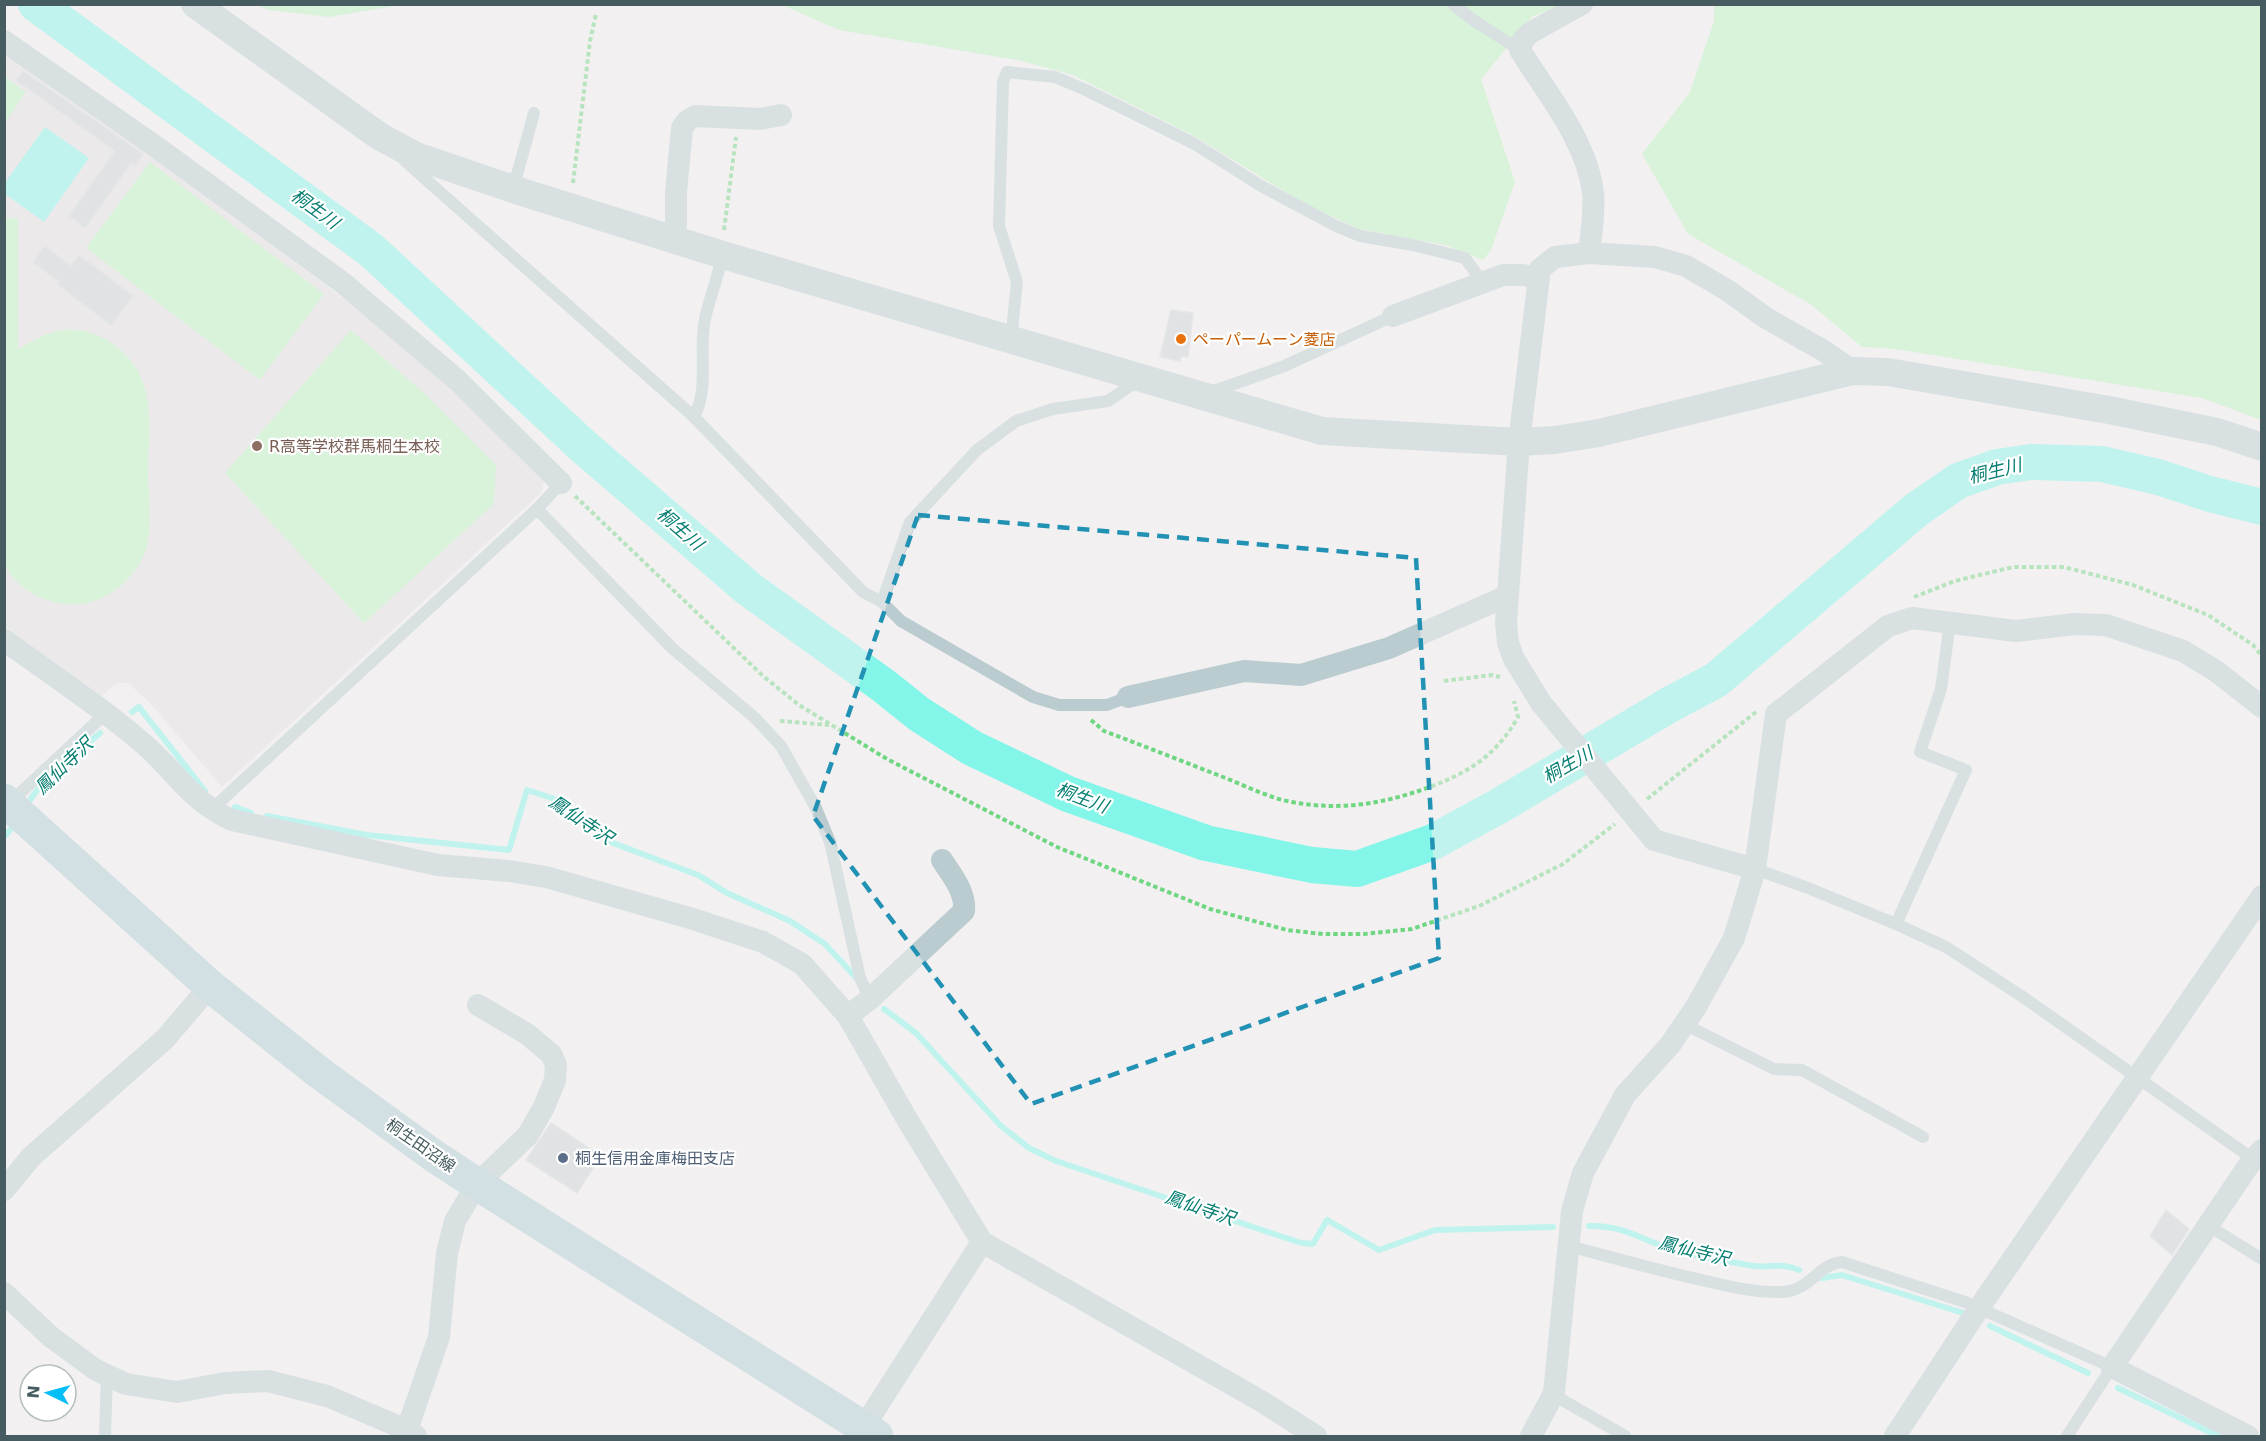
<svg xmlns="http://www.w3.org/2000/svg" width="2266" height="1441" font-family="'DejaVu Sans','Noto Sans JP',sans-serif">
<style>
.education{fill:#e4e1e4}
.green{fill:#bbf4bf}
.water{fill:#84f6e9}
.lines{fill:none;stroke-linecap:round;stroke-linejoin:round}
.stream{stroke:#84f6e9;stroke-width:6}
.river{stroke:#84f6e9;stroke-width:36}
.building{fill:#cad0d3;stroke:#d4d9dd;stroke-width:1.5}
.path{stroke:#6fd682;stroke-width:4;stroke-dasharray:4.5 3;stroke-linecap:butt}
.service{stroke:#bacccf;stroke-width:12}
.minor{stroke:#bacccf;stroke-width:22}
.tertiary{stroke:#bacccf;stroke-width:28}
.primary{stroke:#adccd2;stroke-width:33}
.marked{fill:none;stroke:#2292b4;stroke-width:4.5;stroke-dasharray:12 8;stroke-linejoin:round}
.food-dot{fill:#e8710a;stroke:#fff;stroke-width:2}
.education-dot{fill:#8d6e63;stroke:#fff;stroke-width:2}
.service-dot{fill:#5c6f8a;stroke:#fff;stroke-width:2}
.labels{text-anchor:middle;stroke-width:4.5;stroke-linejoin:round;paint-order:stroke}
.food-label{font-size:16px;fill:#c56008;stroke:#fff;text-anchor:start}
.education-label{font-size:16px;fill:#785e54;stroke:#fff;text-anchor:start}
.street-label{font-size:16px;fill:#465c60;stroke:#fff}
.service-label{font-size:16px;fill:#4e5e75;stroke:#fff;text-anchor:start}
.water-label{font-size:18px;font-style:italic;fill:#067e71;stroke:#fff}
</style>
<rect width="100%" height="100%" fill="#f3f0f1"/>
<path class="education" d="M4 49 150 151 349 303 430 370 544 480 542 492 222 787 150 703 128 683H119L113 686 98 700 5 627Z"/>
<g class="green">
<path d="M258 5V4L400 5 329 17 268 10Z"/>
<path d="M782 5H1564L1533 16 1481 79 1515 182 1491 250 1483 260 1445 245 1359 229 1307 205 1194 136 1073 75 1022 61 839 30Z"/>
<path d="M1714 5H2261V420L2202 398 1895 349 1862 347 1810 304 1688 234 1642 154 1690 92 1714 21Z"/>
<path d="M5 77 26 92 5 123Z"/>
<path d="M150 162 324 294 260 380 86 248Z"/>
<path d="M5 218H18V349C33 341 46 332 64 330 98 326 134 353 144 385 153 413 148 447 148 476 149 499 153 536 143 557 128 588 94 611 58 603 36 598 15 586 5 565Z"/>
<path d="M351 330 423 392 496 465 494 504 364 623 225 473Z"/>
</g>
<path class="water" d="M45 127 89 158 44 222 5 194 4 184Z"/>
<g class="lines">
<g class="stream">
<path d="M132 712 139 707 205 791"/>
<path d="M30 800 43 782 100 733"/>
<path d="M235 807 251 813"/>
<path d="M267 816 367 835 509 850 527 790 555 799 613 843 698 875 727 893 790 921 825 944 859 981"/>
<path d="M4 837 12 828"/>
<path d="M884 1009 916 1033 1001 1126 1029 1148 1056 1161 1301 1243 1313 1244 1327 1220 1379 1250 1435 1230 1553 1227"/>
<path d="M1589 1226C1627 1225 1644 1242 1677 1251 1702 1257 1729 1262 1754 1266 1772 1268 1781 1262 1799 1270"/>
<path d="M1822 1278 1842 1275 1963 1313"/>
<path d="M1990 1326 2088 1373"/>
<path d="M2118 1388 2218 1436"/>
</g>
<path class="river" d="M36 4 371 250 584 447 749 589 884 686 919 714 972 748 1068 794 1206 843 1312 865 1357 869 1433 842 1499 806 1669 705 1716 680 1916 510 1958 481 1997 467 2031 462 2102 464 2158 477 2210 494 2262 507"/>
</g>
<g class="building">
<path d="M23 71 143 154 135 165 131 163 85 228 69 216 115 151 16 80Z"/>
<path d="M45 246 71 266 79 255 133 296 111 325 57 284 59 282 33 262Z"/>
<path d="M1171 310 1193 313 1188 357 1181 356 1180 361 1160 357Z"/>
<path d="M551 1123 601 1156 577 1193 526 1160Z"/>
<path d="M2166 1210 2189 1229 2172 1255 2150 1236Z"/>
</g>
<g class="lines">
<g class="path">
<path d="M573 183 590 41 596 14"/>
<path d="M724 230 736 137"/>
<path d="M575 496 763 676 799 705 887 759 1057 847 1210 909 1287 930 1323 934H1364L1412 929 1479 906 1563 864 1615 824"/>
<path d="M1914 597 1955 581 2013 567H2064L2133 585 2208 615 2253 645 2262 656"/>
<path d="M1444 681 1492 675 1500 677"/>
<path d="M1091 720 1104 731C1144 746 1184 762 1223 777 1246 786 1269 798 1292 802 1339 811 1383 804 1427 788 1468 773 1496 756 1518 717L1514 701"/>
<path d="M780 721 829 725"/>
<path d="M1647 799 1756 712"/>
</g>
<g class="service">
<path d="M1453 4 1473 20 1520 50"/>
<path d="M404 160 694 417 863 592 882 602 901 621 1033 697 1059 705H1107L1128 697"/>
<path d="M513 189 534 113"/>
<path d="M1011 340 1017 282 999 226 1003 82 1007 72 1055 77 1086 90 1193 143 1261 186 1336 226 1360 236 1413 245 1465 258 1483 283"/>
<path d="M1211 392 1282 367 1393 316"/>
<path d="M694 417C710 387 698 350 705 319 710 297 718 276 723 255"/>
<path d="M537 509 672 648 755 718 781 746 816 808 830 842 860 978 870 999"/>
<path d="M882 602 910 522 977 450 1016 421 1053 409 1108 401 1140 379"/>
<path d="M13 806 19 794 105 714"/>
<path d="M211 810 537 509 561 483"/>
<path d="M1755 869 1808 888 1896 924 1946 947 2023 997 2253 1159"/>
<path d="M1896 924 1966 770 1920 752 1941 689 1950 622"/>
<path d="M1684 1024 1774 1069 1802 1070 1923 1137"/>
<path d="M2209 1226 2262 1259"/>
<path d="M1569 1246C1614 1258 1660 1271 1706 1281 1731 1287 1757 1293 1783 1292 1811 1290 1818 1264 1842 1262L1965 1302 2112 1367 2067 1436"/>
<path d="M1554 1393 1564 1401 1625 1436"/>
<path d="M105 1436 107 1375"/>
</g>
<g class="minor">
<path d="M1582 4 1530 33 1523 40 1520 50C1547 94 1587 141 1593 193 1595 212 1591 235 1589 253"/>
<path d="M4 41 155 146 343 283 457 380 561 483"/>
<path d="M673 239 676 224V192L682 128 687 121 695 116 760 119 781 115"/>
<path d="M1393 316 1503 275H1523L1538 278"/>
<path d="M4 640C51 674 101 707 145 745 177 773 190 801 232 820L438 865 509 871 546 877 693 919 763 942 802 964 848 1016 908 1121 982 1242 1261 1401 1316 1436"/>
<path d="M1128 697 1244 671 1301 675 1389 648 1507 596"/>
<path d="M1755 869 1654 840 1541 703 1514 659 1508 643 1506 623 1519 442 1540 269 1555 257 1589 253 1655 257 1686 266 1727 290 1766 318 1824 351 1853 371"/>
<path d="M848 1016 870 999 964 911C966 892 952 876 942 860"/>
<path d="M4 1190 31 1157 165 1039 210 986"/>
<path d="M4 1293 51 1337 96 1370 126 1384 177 1392 225 1383 268 1381 327 1396 407 1430 416 1436"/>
<path d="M407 1430 439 1337 447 1253 455 1221 477 1184 528 1135 544 1107 555 1080 556 1065 551 1054 527 1034 478 1005"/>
<path d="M858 1436 982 1242"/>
<path d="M1531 1436 1554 1393 1572 1211 1583 1173 1625 1095 1670 1045 1696 1007 1734 938 1755 869 1776 714 1888 626 1912 618 2016 631 2074 624 2106 625 2183 651 2216 671 2262 707"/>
<path d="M1895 1436 1979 1308 2262 896"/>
<path d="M2248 1436 2112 1367 2253 1159 2262 1150"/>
</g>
<path class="tertiary" d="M195 4 379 136 416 156 522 192 723 255 1322 431 1519 442 1555 440 1599 433 1853 371 1888 372 2109 410 2217 432 2262 447"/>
<path class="primary" d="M4 800 210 986 321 1074 434 1156 477 1184 877 1436"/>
</g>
<path d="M0 0H2266V1441H0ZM918 515 1416 558 1439 958 1031 1104 813 816Z" fill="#f3f0f1" fill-opacity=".55" fill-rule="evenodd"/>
<path class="marked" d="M918 515 1416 558 1439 958 1031 1104 813 816Z"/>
<circle class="food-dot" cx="1181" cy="339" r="6"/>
<circle class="education-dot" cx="257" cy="446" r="6"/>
<circle class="service-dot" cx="563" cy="1158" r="6"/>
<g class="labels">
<g class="food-label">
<text x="1193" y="345">ペーパームーン菱店</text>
</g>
<g class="education-label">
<text x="269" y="452">R高等学校群馬桐生本校</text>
</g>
<g class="street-label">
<text transform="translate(421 1145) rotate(35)" y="6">桐生田沼線</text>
</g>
<g class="service-label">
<text x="575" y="1164">桐生信用金庫梅田支店</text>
</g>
<g class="water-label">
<text transform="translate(315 209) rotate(36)" y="6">桐生川</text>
<text transform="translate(1995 471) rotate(-14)" y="6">桐生川</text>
<text transform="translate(680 529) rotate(41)" y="6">桐生川</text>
<text transform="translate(1568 765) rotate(-30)" y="6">桐生川</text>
<text transform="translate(64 766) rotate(-44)" y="6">鳳仙寺沢</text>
<text transform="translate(1082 798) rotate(21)" y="6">桐生川</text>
<text transform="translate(581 820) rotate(34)" y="6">鳳仙寺沢</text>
<text transform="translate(1200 1208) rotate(19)" y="6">鳳仙寺沢</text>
<text transform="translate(1694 1251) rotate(14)" y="6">鳳仙寺沢</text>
</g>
</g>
<rect width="2266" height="1441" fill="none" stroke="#465c60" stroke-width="12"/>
<g transform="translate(48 1393) rotate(275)"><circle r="28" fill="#ffffff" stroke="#b5bebf" stroke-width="1.5"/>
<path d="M0-4.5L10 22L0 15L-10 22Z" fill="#05bef8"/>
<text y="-9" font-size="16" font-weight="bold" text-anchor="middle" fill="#465c60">N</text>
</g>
</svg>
